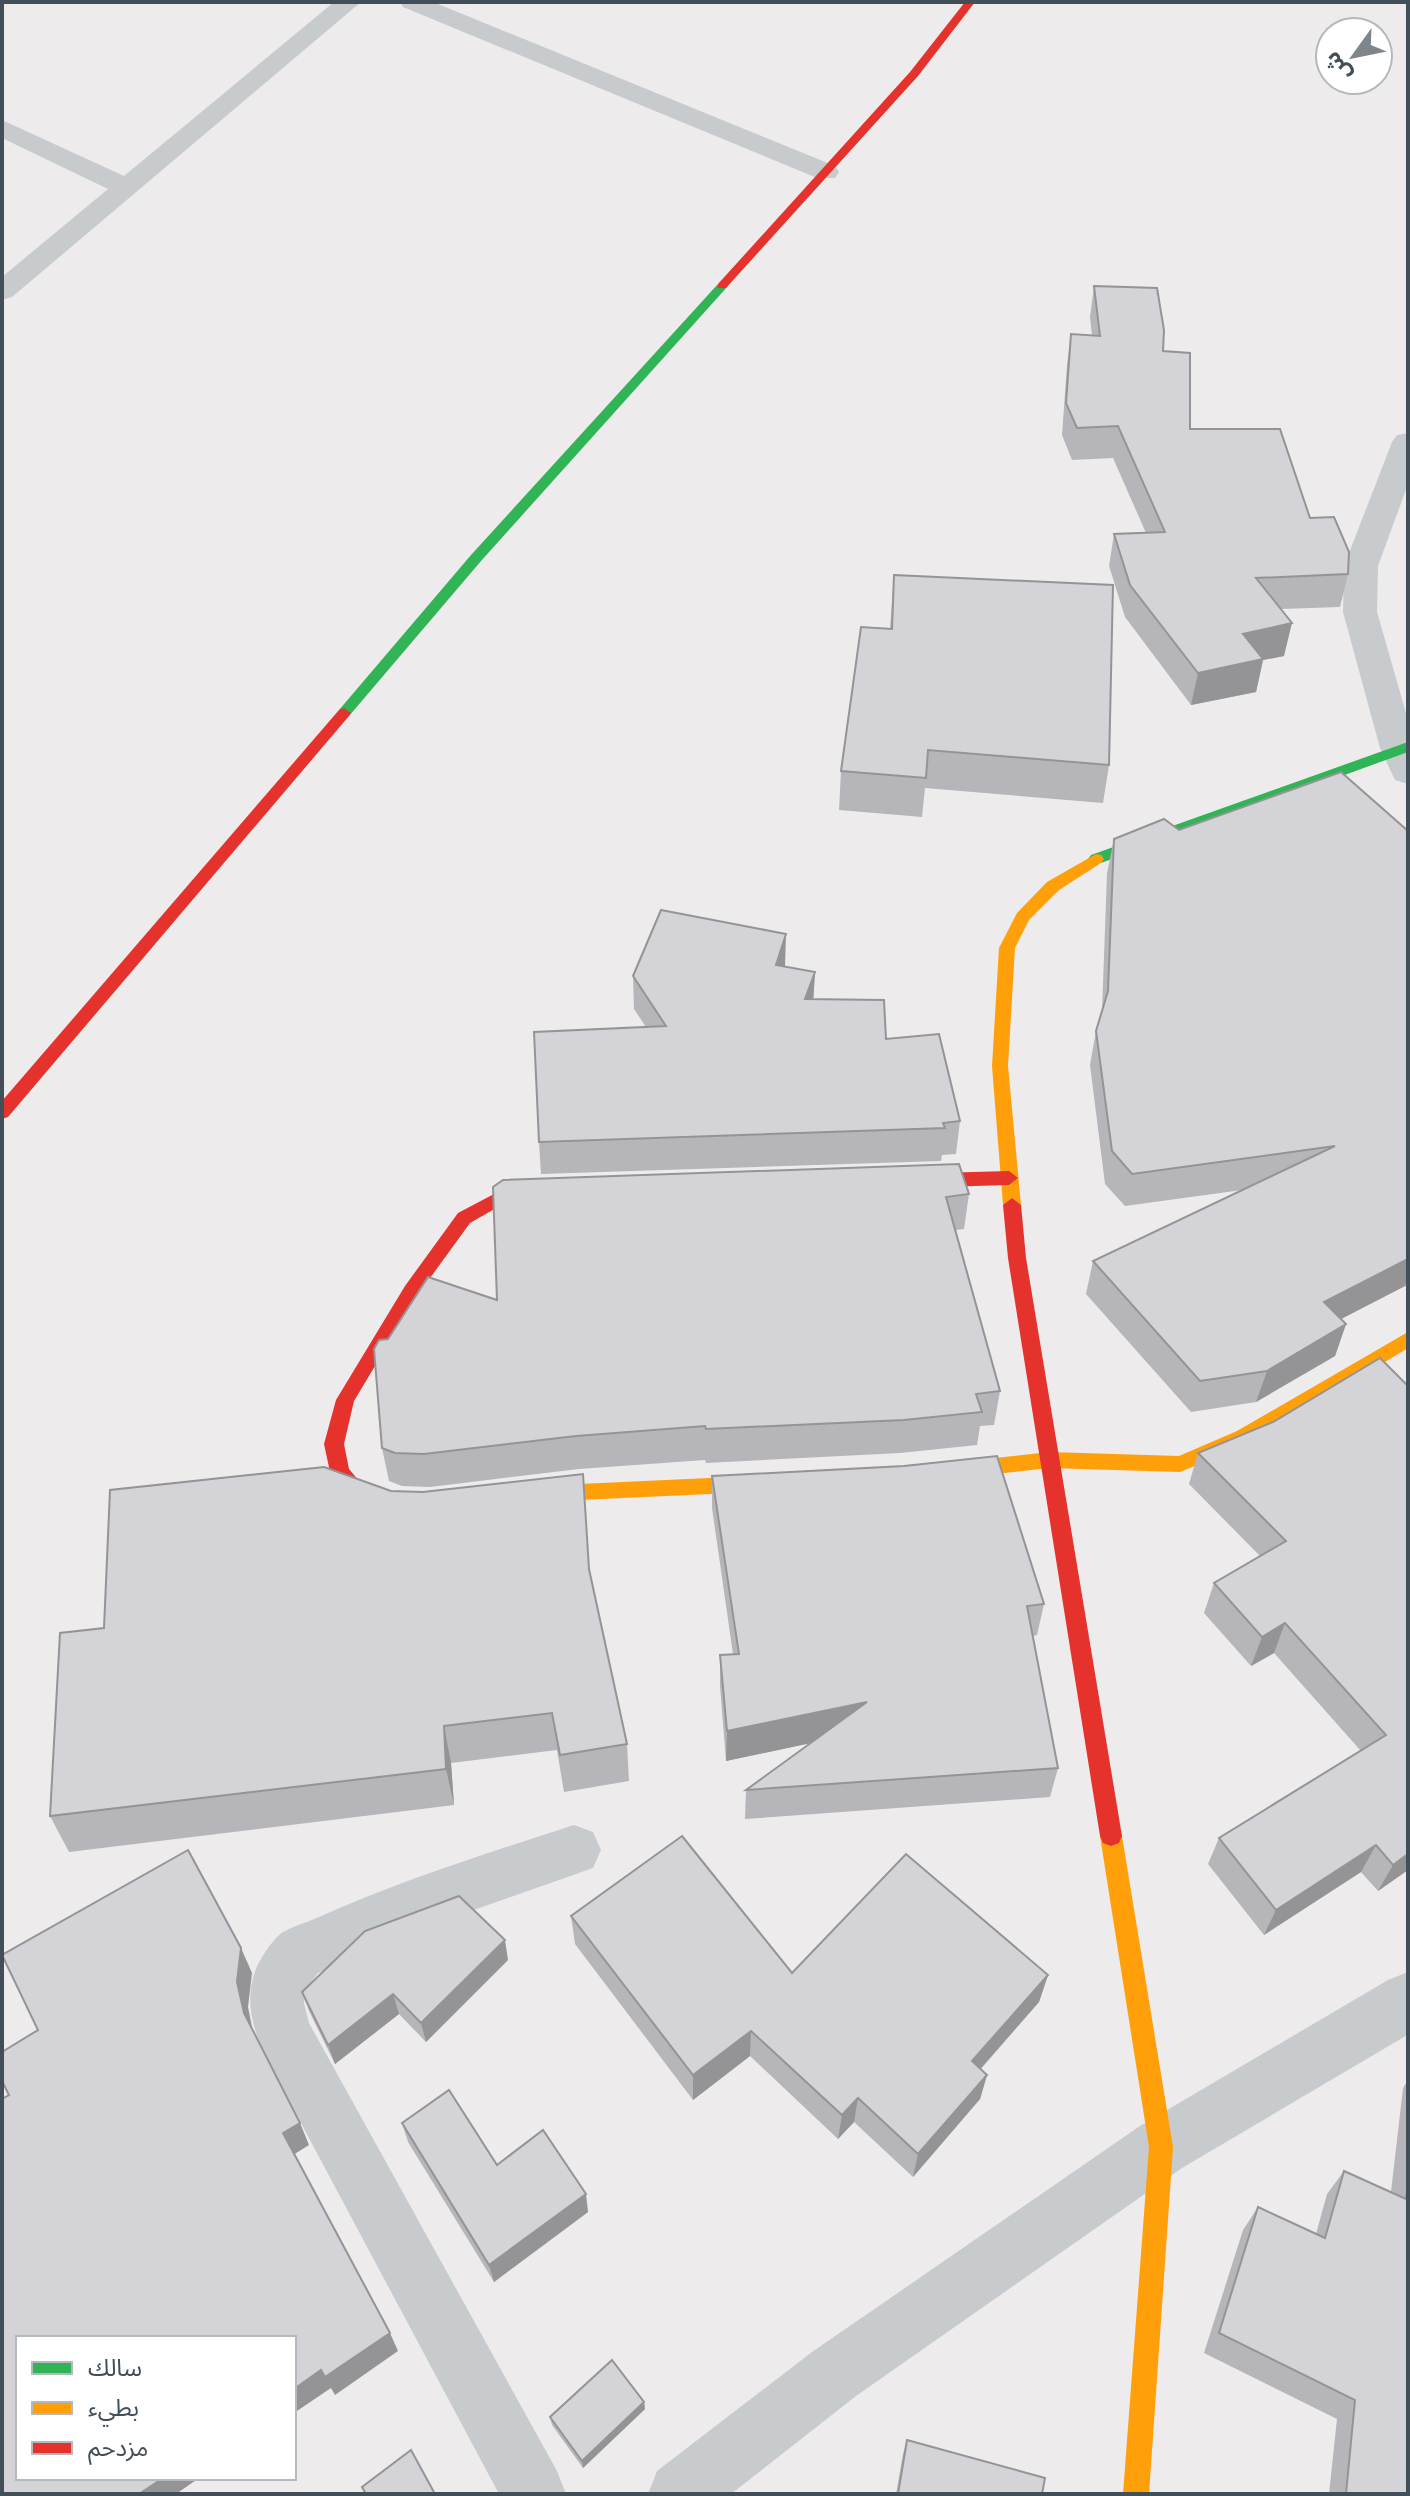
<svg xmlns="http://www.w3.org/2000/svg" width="1410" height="2496" font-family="'Public Sans','Noto Sans Arabic',sans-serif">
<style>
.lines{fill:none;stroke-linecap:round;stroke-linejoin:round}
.street{fill:#c8cbcd;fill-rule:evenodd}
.fast{fill:#30b455;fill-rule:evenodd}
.slow{fill:#ff9f0a;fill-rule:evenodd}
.jam{fill:#e5322d;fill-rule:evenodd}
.wall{fill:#b6b5b9}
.shaded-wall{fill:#949496}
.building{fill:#d4d3d7;stroke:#949496;stroke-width:2}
</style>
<rect width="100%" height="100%" fill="#edebec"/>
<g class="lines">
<g class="street">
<path d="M334 2H361L12 297 2 300V277L108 189 2 138V120L124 176Z"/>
<path d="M400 2H433L835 166 839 172 835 178H817L403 7Z"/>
<path d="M1408 433V484L1378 566 1377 612 1408 720V784L1395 780 1380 748 1343 612 1344 566 1392 442 1397 435Z"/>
<path d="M574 1825 593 1832 601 1850 593 1868 397 1937 318 1973 306 1988 304 2003 309 2023 557 2471 566 2494H499L263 2052C245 2008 243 1976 276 1938 285 1928 306 1923 319 1917 402 1880 488 1853 574 1825Z"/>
<path d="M1408 1972V2034L1404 2037 1182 2168 856 2396 731 2494H648L657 2471 812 2352 1140 2126 1388 1980Z"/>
</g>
<g class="fast">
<path d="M718 284 728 286 481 561 349 716H339V710L471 555Z"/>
<path d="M1408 742V752L1101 863H1091L1088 859 1091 855Z"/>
</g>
<g class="slow">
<path d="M1096 854 1101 855 1104 859 1101 863 1059 890 1029 920 1015 948 1008 1066 1021 1205 1012 1212 1003 1205 992 1066 999 948 1017 913 1047 882Z"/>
<path d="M1408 1332V1348L1251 1443 1180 1472 1049 1468 942 1480 935 1478 932 1472 935 1466 942 1464 1049 1452 1179 1456 1237 1431Z"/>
<path d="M774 1475 781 1477 784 1483 781 1489 774 1491 579 1500 523 1507 516 1505 513 1499 516 1493 523 1491 579 1484Z"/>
<path d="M1111 1826 1119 1829 1122 1836 1173 2147 1149 2494H1123L1149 2147 1100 1836 1103 1829Z"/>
</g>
<g class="jam">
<path d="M965 2H975L918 76 726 288H718V284L910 72Z"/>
<path d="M344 708 351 713 349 716 8 1117 2 1119V1101L339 710Z"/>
<path d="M1009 1171 1018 1178 1009 1185 903 1188 894 1181 903 1174Z"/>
<path d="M551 1186 560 1193 557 1198 498 1207 470 1223 417 1296 354 1401 344 1444 349 1469 364 1487 394 1500 397 1506 394 1512 387 1514 350 1499 330 1472 324 1444 336 1400 405 1286 458 1213 494 1194Z"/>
<path d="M1012 1198 1021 1205 1026 1258 1122 1836 1119 1843 1111 1846 1103 1843 1100 1836 1008 1258 1003 1205Z"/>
</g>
</g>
<g class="wall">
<path d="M1094 286 1163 351 1190 429 1310 518 1348 574 1340 607 1281 609 1284 656 1263 660 1256 692 1191 705 1125 617 1109 566 1114 534 1146 533 1113 458 1072 460 1062 435 1067 365 1071 334 1092 335 1090 317Z"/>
<path d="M894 575 1109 765 1103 803 925 788 922 817 839 810 841 771 890 629Z"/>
<path d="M1179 830 1408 831V1289L1405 1286 1341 1319 1346 1324 1335 1356 1256 1402 1191 1412 1086 1294 1093 1261 1242 1190 1125 1206 1105 1184 1090 1065 1096 1031 1102 1011 1107 873 1114 839Z"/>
<path d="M785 967 815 972 813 999 886 1039 960 1121 956 1154 942 1155 941 1161 541 1174 539 1142 646 1027 634 1009 633 976Z"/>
<path d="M493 1187 969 1194 964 1229 956 1230 1000 1391 994 1425 980 1426 977 1445 900 1453 706 1463 705 1460 579 1469 430 1487 402 1486 389 1481 382 1448 388 1339 497 1300Z"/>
<path d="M1408 1386V1870L1378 1891 1361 1872 1264 1935 1208 1864 1219 1838 1361 1751 1274 1653 1251 1666 1204 1613 1214 1583 1260 1556 1189 1484 1198 1453Z"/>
<path d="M712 1476 1044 1604 1037 1635 1033 1636 1058 1768 1050 1797 745 1819 746 1790 810 1743 726 1761 720 1686V1655L733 1654 712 1508Z"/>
<path d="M590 1573 627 1744 629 1781 564 1792 557 1750 451 1763 454 1805 69 1852 50 1816 104 1628Z"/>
<path d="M571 1916 792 1973 1048 1975 1039 2002 981 2069 987 2075 980 2099 913 2177 854 2122 838 2139 750 2056 693 2100 575 1944Z"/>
<path d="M508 1960 426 2042 399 2014 335 2064 309 2011 302 1992Z"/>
<path d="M1408 2080V2494H1329L1337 2419 1204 2353 1243 2230 1258 2207 1316 2234 1327 2194 1344 2171 1391 2192 1403 2088Z"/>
<path d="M402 2123 497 2165 588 2212 494 2282 408 2142Z"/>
<path d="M644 2402 645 2409 583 2468 552 2425 550 2417Z"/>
<path d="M907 2440 1042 2494H896L903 2454Z"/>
</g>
<g class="shaded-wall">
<path d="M1292 623 1284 656 1263 660 1256 692 1191 705 1198 673 1243 634Z"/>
<path d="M786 934 785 967 776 965Z"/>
<path d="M815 972 813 1006 805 999Z"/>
<path d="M1408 1259V1278L1405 1286 1312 1334 1324 1302Z"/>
<path d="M1346 1324 1335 1356 1256 1402 1267 1371Z"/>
<path d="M1285 1623 1274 1653 1251 1666 1262 1637Z"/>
<path d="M867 1702 863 1732 726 1761 727 1731Z"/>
<path d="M444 1726 451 1763 454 1805 446 1769Z"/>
<path d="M1376 1845 1361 1872 1264 1935 1276 1910Z"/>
<path d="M1408 1854V1870L1378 1891 1393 1865Z"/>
<path d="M505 1940 508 1960 426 2042 421 2023Z"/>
<path d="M241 1948 252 1973 248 2007 254 2037 244 2013 237 1982Z"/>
<path d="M1048 1975 1039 2002 965 2086 972 2061Z"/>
<path d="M393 1994 399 2014 335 2064 328 2045Z"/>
<path d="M751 2031 750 2056 693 2100V2075Z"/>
<path d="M987 2075 980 2099 913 2177 918 2154Z"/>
<path d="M858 2098 854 2122 838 2139 842 2115Z"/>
<path d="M300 2123 309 2145 293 2155 283 2133Z"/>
<path d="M586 2194 588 2212 494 2282 489 2265Z"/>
<path d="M390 2333 398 2351 335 2395 331 2388 294 2413V2389L321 2370Z"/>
<path d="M644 2402 645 2409 583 2468 582 2461Z"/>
<path d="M163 2478H199L176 2494H139Z"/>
</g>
<g class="building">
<path d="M1094 286 1157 288 1164 330 1163 351 1190 353V429H1280L1310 518 1334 517 1349 552 1348 574 1256 578 1292 623 1243 634 1263 659 1198 673 1130 585 1114 534 1165 532 1118 426 1077 428 1066 403 1071 334 1100 336Z"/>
<path d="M894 575 1113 585 1109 765 928 750 926 778 841 771 861 627 892 629Z"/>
<path d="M1341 772 1408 831V1259L1324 1302 1346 1324 1267 1371 1200 1381 1093 1261 1335 1146 1132 1174 1112 1151 1096 1031 1108 991 1114 839 1164 819 1179 830Z"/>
<path d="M661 910 786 934 776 965 815 972 805 999 884 1000 886 1039 939 1034 960 1121 943 1123 945 1128 539 1142 534 1032 666 1026 633 976Z"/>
<path d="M959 1164 969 1194 946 1197 1000 1391 976 1394 982 1412 904 1420 706 1429 705 1426 576 1436 424 1454 395 1453 382 1448 374 1349 379 1340 388 1339 428 1277 497 1300 493 1187 503 1180Z"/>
<path d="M1380 1358 1408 1386V1854L1393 1865 1376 1845 1276 1910 1219 1838 1386 1735 1285 1623 1262 1637 1214 1583 1286 1541 1198 1453 1273 1422Z"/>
<path d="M997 1456 1044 1604 1027 1606 1058 1768 746 1790 867 1702 727 1731 720 1655 739 1654 712 1476 904 1466Z"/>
<path d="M324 1467 391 1491 423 1492 583 1474 589 1569 627 1744 560 1755 552 1713 444 1726 446 1769 50 1816 60 1633 104 1628 110 1490Z"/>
<path d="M682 1836 792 1973 906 1854 1048 1975 972 2061 987 2075 918 2154 858 2098 842 2115 751 2031 693 2075 571 1916Z"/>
<path d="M188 1850 241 1948 237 1982 244 2013 300 2123 283 2133 390 2333 325 2377 321 2370 294 2389V2338H18V2478H163L139 2494H2V2099L9 2095 2 2081V2052L38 2030 2 1955Z"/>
<path d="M459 1896 505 1940 421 2023 393 1994 328 2045 302 1992 365 1931Z"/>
<path d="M449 2090 497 2165 543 2130 586 2194 489 2265 402 2123Z"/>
<path d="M1344 2171 1406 2199 1408 2183V2494H1346L1355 2400 1219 2333 1258 2207 1325 2238Z"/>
<path d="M612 2360 644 2402 582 2461 550 2417Z"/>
<path d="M907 2440 1045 2478 1042 2494H898Z"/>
<path d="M411 2450 435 2494H366L362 2487Z"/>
</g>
<rect width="1410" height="2496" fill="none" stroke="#424f59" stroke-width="8"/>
<rect x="16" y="2336" width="280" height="144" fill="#ffffff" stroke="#b3b9bd" stroke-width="2"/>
<rect x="32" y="2362" width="40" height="12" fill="#30b455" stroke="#b3b9bd" stroke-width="2"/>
<text x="88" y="2376" font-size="24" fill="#424f59">سالك</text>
<rect x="32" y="2402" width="40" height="12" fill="#ff9f0a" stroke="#b3b9bd" stroke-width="2"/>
<text x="88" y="2416" font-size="24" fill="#424f59">بطيء</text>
<rect x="32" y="2442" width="40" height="12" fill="#e5322d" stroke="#b3b9bd" stroke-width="2"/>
<text x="88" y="2456" font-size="24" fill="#424f59">مزدحم</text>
<g transform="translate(1354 56) rotate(237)"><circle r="38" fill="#ffffff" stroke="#b3b9bd" stroke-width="2"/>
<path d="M0-6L14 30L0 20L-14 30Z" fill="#7e868c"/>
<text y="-12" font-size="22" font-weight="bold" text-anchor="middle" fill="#424f59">ش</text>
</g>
</svg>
